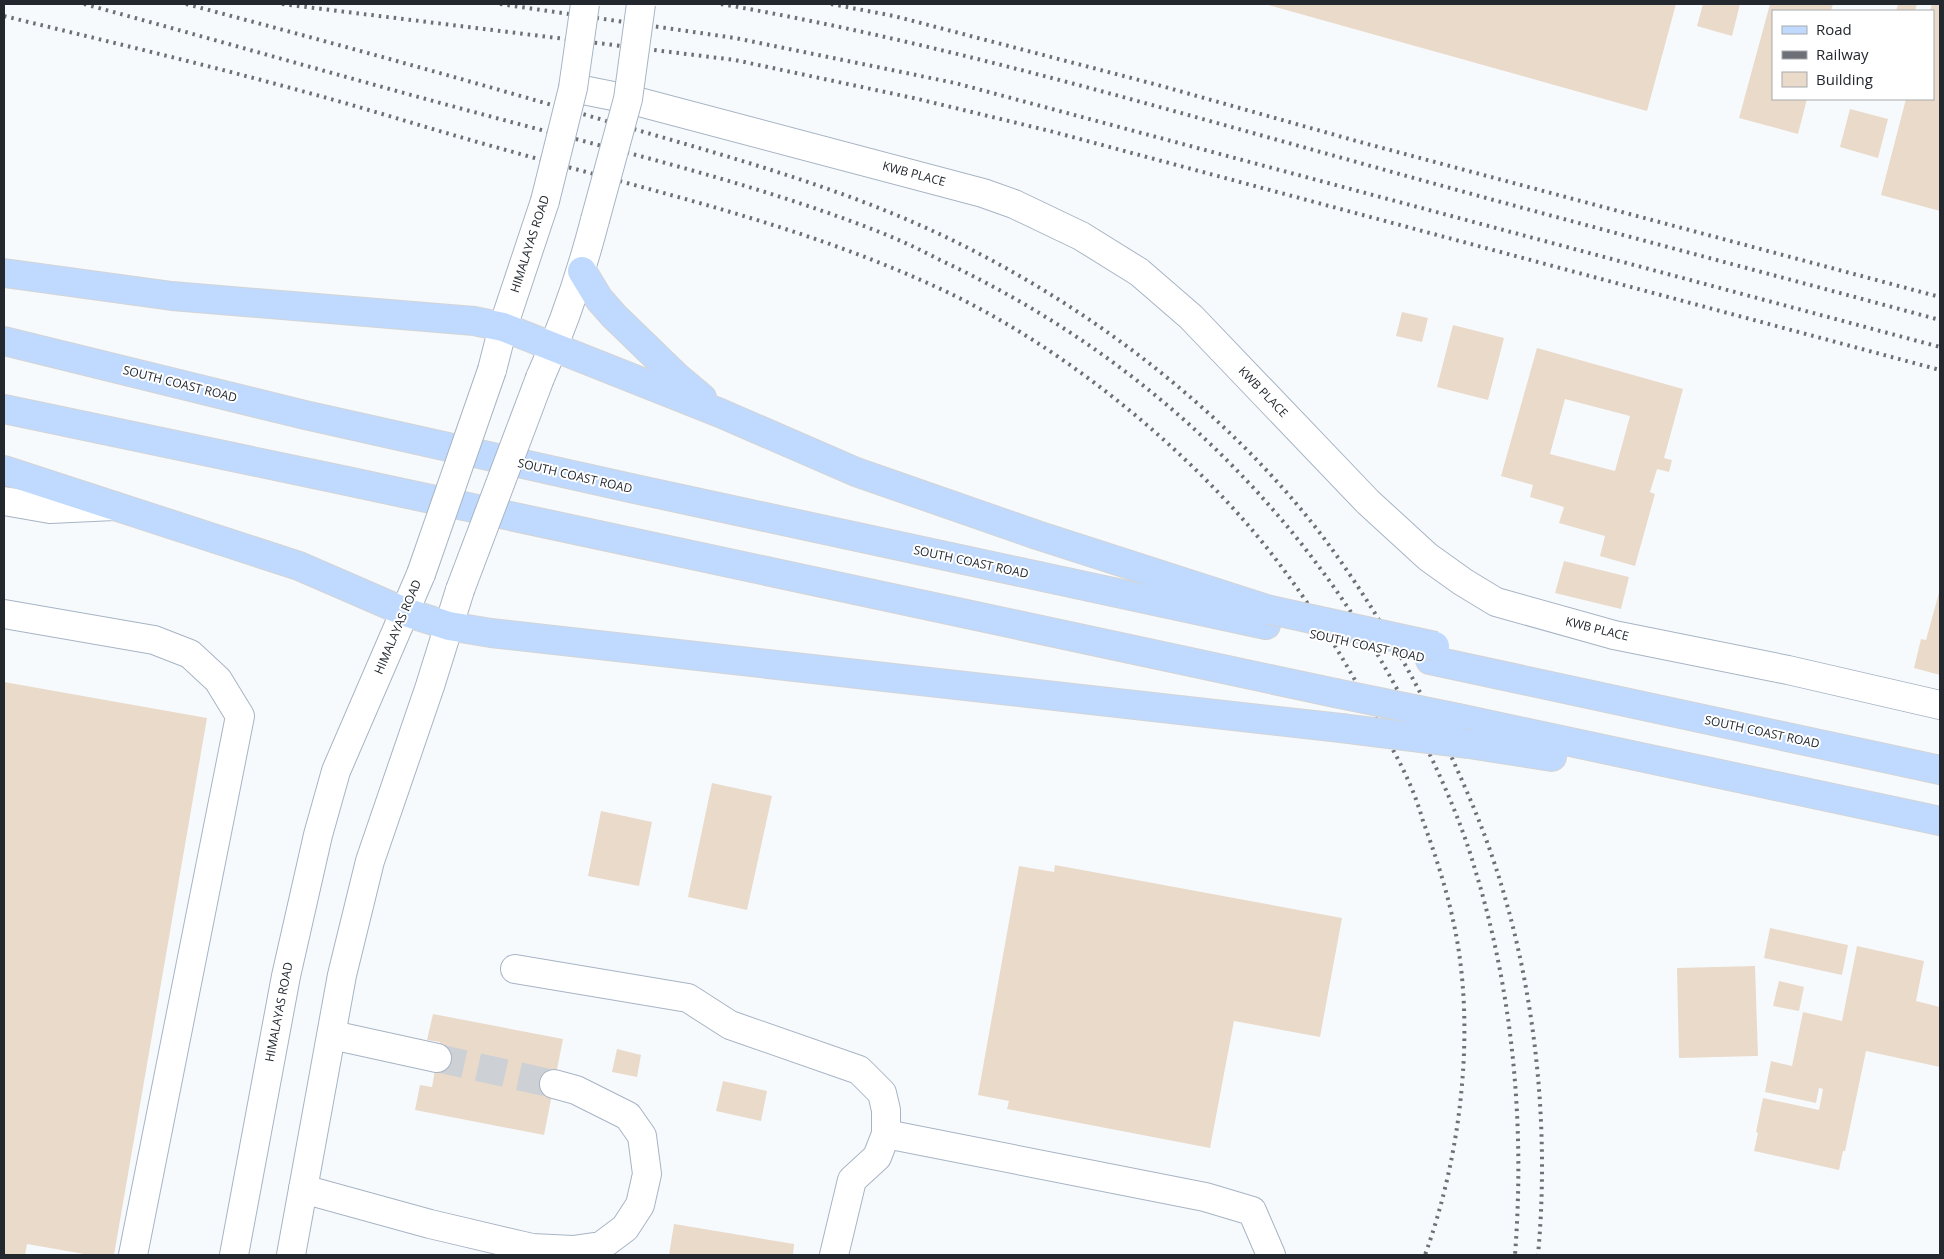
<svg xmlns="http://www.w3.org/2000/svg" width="1944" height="1259" font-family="'Open Sans',sans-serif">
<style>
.building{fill:#eadaca;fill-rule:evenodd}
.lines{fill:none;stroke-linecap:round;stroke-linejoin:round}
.minor-tunnel{stroke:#cdd0d4;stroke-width:28;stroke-dasharray:28 14;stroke-linecap:butt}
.minor-casing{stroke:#a7b4c5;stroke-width:30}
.major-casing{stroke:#d3d4d5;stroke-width:30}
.minor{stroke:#fff;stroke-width:28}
.major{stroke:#bfdafe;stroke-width:28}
.rail{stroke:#6d7177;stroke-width:4;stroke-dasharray:2.5 5;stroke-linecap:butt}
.minor-bridge-casing{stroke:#a7b4c5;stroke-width:30;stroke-linecap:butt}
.major-bridge-casing{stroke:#d3d4d5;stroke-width:30;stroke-linecap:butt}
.minor-bridge{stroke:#fff;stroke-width:28}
.major-bridge{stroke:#bfdafe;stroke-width:28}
.labels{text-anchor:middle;stroke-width:4;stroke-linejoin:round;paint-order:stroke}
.street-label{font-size:12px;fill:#23282f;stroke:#fff}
</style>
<rect width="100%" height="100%" fill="#f7fafd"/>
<g class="building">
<path d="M1265 4H1676L1647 111Z"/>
<path d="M1703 4H1740L1732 36 1697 26Z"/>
<path d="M1770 4H1833L1831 11H1773V99H1807L1798 134 1739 118Z"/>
<path d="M1898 4H1917L1915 11H1896Z"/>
<path d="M1932 4H1940V211L1881 195 1906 99H1933V11H1930Z"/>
<path d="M1850 109 1888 119 1878 158 1840 147Z"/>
<path d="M1402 312 1428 318 1422 342 1396 336Z"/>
<path d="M1453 325 1504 338 1488 400 1437 387Z"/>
<path d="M1537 348 1683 389 1664 458 1672 460 1669 472 1657 469 1650 492 1655 494 1635 566 1600 556 1605 536 1559 523 1564 507 1530 497 1533 485 1501 476ZM1565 399 1630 416 1615 471 1550 454Z"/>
<path d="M1564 561 1629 577 1621 609 1555 593Z"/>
<path d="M1940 589V675L1914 668 1921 639 1926 640Z"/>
<path d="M4 682 207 718 114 1255H90L27 1244 25 1255H4Z"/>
<path d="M712 783 772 796 747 910 688 897Z"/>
<path d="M601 811 652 822 639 886 588 876Z"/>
<path d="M1055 865 1342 918 1320 1037 1234 1021 1210 1148 1007 1109 1009 1101 978 1095 1019 866 1054 872Z"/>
<path d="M1770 928 1848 945 1842 975 1764 958Z"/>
<path d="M1857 946 1924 961 1916 1001 1940 1007V1067L1866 1051 1845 1151H1843L1839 1170 1754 1151 1758 1133 1756 1132 1763 1098 1819 1110 1823 1089 1819 1088 1816 1103 1765 1092 1771 1061 1792 1066 1803 1012 1842 1021Z"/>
<path d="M1755 966 1758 1056 1679 1058 1677 968Z"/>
<path d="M1779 981 1804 987 1799 1011 1773 1006Z"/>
<path d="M433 1014 563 1039 544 1135 415 1110 420 1085 432 1087 440 1042 427 1040Z"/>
<path d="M617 1049 641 1055 637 1077 612 1072Z"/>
<path d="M723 1081 767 1091 761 1121 716 1111Z"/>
<path d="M674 1224 794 1244 793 1255H669Z"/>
</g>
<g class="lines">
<path class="minor-tunnel" d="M437 1058 554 1084"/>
<g class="minor-casing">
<g id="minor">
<path d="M573 88 628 99 983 193 1014 204 1081 236 1139 272 1191 317 1368 502 1428 557 1463 582 1496 602 1614 635 1788 670 1940 705"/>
<path d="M492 370 503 327 545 201"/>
<path d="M540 378C563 327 581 274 595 220"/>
<path d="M4 501 50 509 114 506"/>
<path d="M4 614 154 640 190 654 218 680 240 716 133 1255"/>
<path d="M515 969 688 998 730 1025 859 1070 882 1093 886 1110V1134L877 1157 852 1180 834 1255"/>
<path d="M332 1035 437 1058"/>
<path d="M886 1134 1205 1197 1252 1211 1271 1255"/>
<path d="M303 1189 430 1224 532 1248 573 1250 601 1246 625 1228 640 1205 647 1174 642 1136 628 1116 576 1090 554 1084"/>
<path d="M234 1255 286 976 318 835 336 771 421 574"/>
<path d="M291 1255 342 975 370 861 430 686 460 590"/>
</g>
</g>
<g class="major-casing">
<g id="major">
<path d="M582 271 599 299 614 316 677 377 702 398"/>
<path d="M4 273 172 296 474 321 503 327 720 413 856 472 1037 535 1270 610"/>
<path d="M4 341 305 415 635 489 1266 625"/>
<path d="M4 409 347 481 1335 693"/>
<path d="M4 470 299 566 405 612 449 626 491 633 1341 728"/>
<path d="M1430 660 1940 770"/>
<path d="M1458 718 1940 821"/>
<path d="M1469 744 1552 757"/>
</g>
</g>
<use href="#minor" class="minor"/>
<use href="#major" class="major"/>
<g class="rail">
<path d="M84 4C228 43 371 85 515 123 639 156 763 186 882 233 902 241 921 250 940 260 1146 356 1311 515 1412 718 1436 766 1459 815 1474 866 1513 992 1525 1124 1515 1255"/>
<path d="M186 4C326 41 464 79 603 120 708 151 814 179 915 223 1069 290 1225 406 1326 541 1372 603 1414 676 1446 745 1463 782 1480 820 1493 859 1535 983 1550 1125 1538 1255"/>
<path d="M282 4 735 60 918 99 1050 131 1940 370"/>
<path d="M500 4 735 38 955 83 1940 347"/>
<path d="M721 4C935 41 1144 103 1353 161 1548 216 1745 267 1940 320"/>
<path d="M831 4 894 16 1158 85 1360 142 1940 297"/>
<path d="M4 16C106 41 208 65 309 93 375 111 440 132 506 150 655 192 809 226 949 293 1061 347 1174 438 1254 532 1305 593 1347 662 1383 732 1392 748 1401 764 1408 780 1414 793 1419 807 1423 821 1438 862 1451 903 1458 946 1474 1045 1459 1161 1425 1255"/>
</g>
<g class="minor-bridge-casing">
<g id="minor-bridge">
<path d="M545 201 573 88 585 4"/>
<path d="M595 220 628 99 641 4"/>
<path d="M421 574 492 370"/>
<path d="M460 590 540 378"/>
</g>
</g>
<g class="major-bridge-casing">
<g id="major-bridge">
<path d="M1270 610 1435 646"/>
<path d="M1335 693 1458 718"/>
<path d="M1341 728 1469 744"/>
</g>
</g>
<use href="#minor-bridge" class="minor-bridge"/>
<use href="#major-bridge" class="major-bridge"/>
</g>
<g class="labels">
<g class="street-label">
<text transform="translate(914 174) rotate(15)" y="4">KWB PLACE</text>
<text transform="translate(530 244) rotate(-72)" y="4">HIMALAYAS ROAD</text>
<text transform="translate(180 384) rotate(14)" y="4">SOUTH COAST ROAD</text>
<text transform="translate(1263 392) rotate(46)" y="4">KWB PLACE</text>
<text transform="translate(575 476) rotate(13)" y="4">SOUTH COAST ROAD</text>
<text transform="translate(971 562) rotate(12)" y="4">SOUTH COAST ROAD</text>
<text transform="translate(398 627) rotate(-67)" y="4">HIMALAYAS ROAD</text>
<text transform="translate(1597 629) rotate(14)" y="4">KWB PLACE</text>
<text transform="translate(1367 646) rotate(12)" y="4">SOUTH COAST ROAD</text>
<text transform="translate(1762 732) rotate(12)" y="4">SOUTH COAST ROAD</text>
<text transform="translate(279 1012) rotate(-79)" y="4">HIMALAYAS ROAD</text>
</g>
</g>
<rect width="1944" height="1259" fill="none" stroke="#23282f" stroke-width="10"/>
<rect x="1772" y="10" width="162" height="90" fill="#ffffff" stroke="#a7a9ac"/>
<rect x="1782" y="26" width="25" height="8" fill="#bfdafe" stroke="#a7a9ac"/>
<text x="1816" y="35" font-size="15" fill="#23282f">Road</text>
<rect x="1782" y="51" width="25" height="8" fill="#6d7177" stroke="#a7a9ac"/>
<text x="1816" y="60" font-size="15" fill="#23282f">Railway</text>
<rect x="1782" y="72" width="25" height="15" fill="#eadaca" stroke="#a7a9ac"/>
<text x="1816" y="85" font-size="15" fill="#23282f">Building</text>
</svg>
